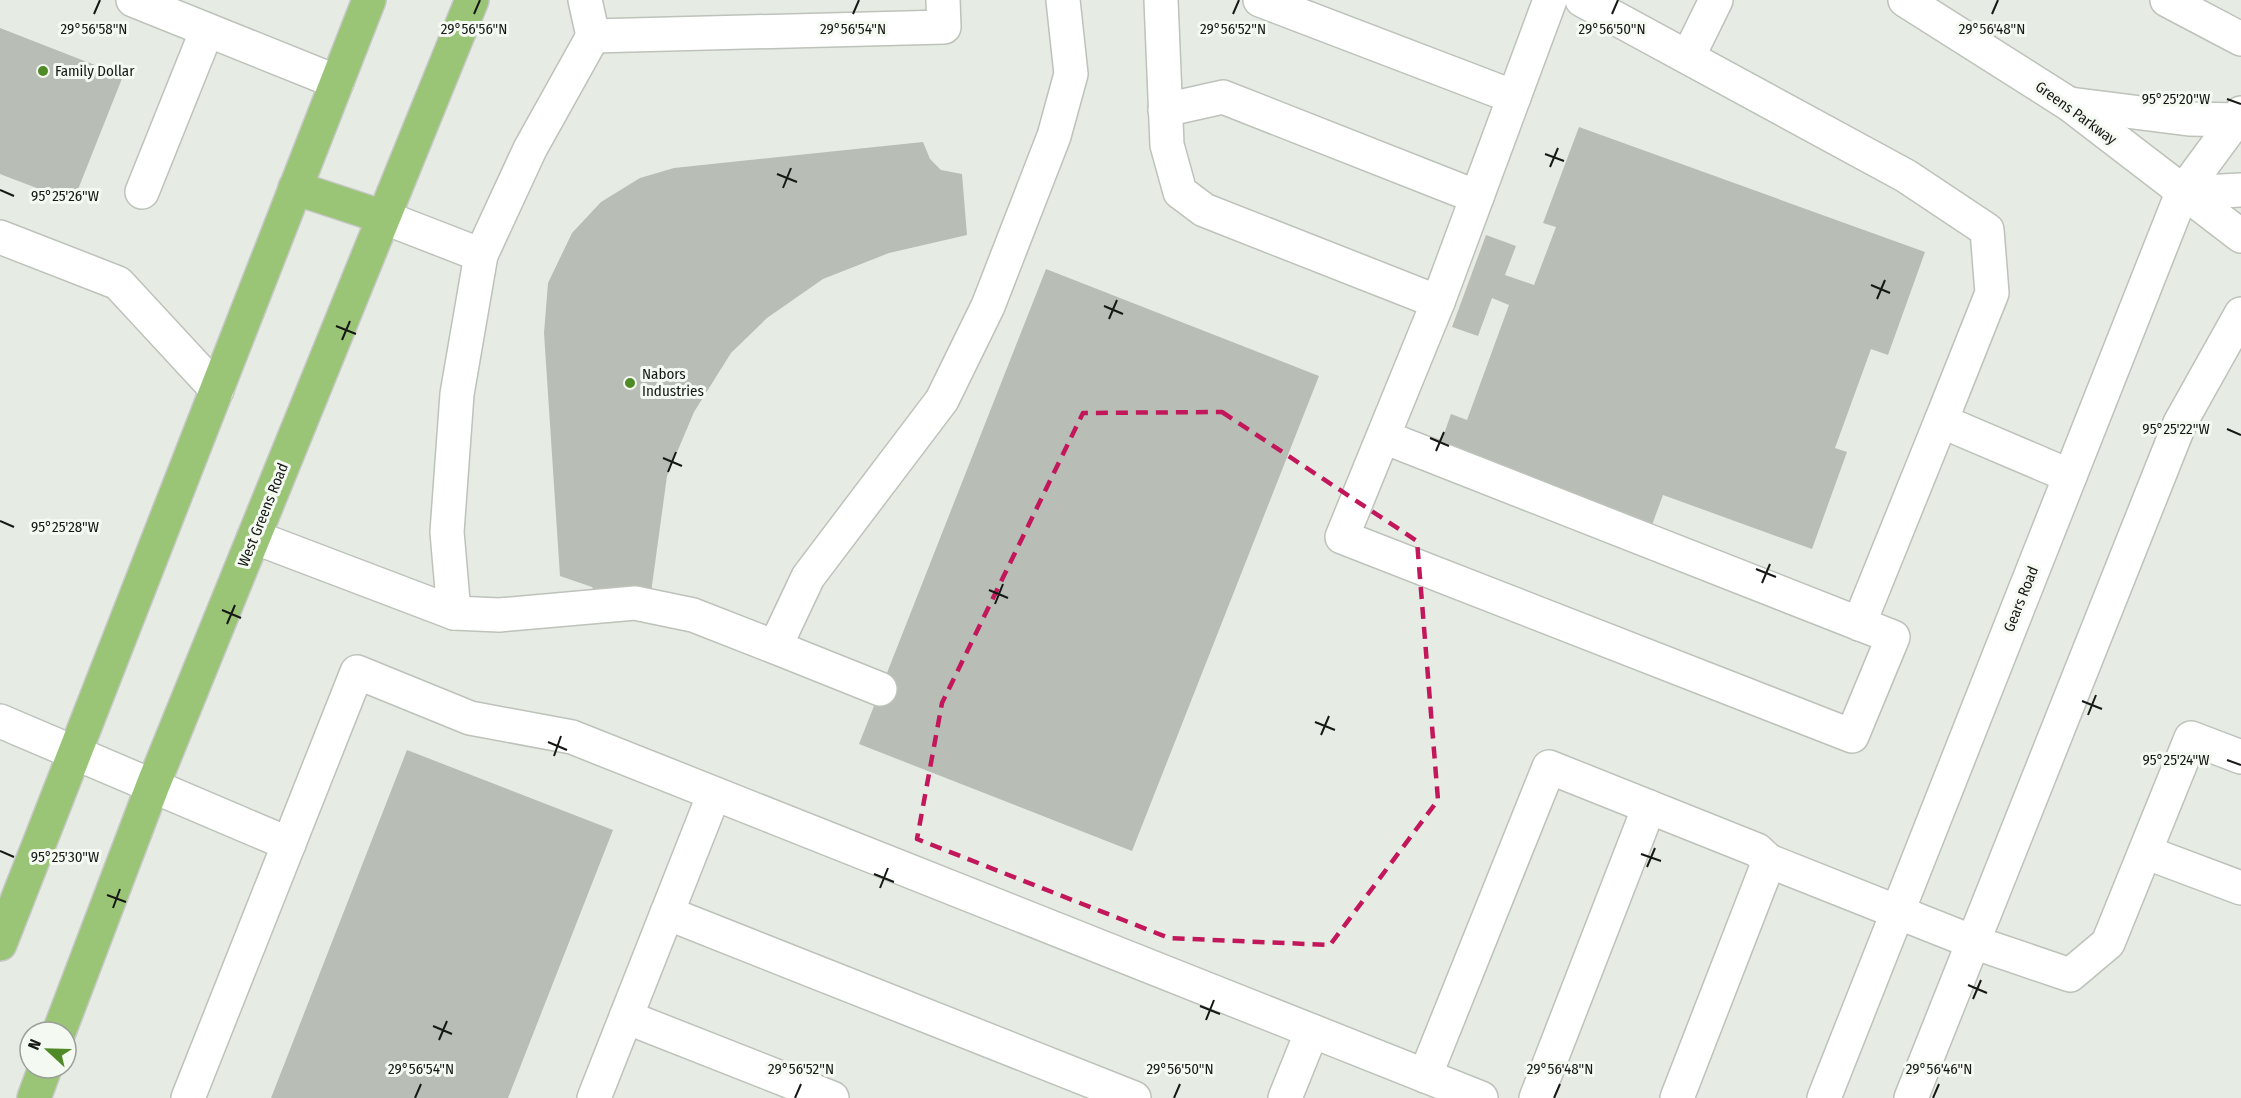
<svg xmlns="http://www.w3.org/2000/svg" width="2241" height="1098" font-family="'Fira Sans Condensed',sans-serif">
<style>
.building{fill:#b8bdb6}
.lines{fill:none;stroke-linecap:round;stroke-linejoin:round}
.minor-casing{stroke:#bdc2ba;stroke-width:36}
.major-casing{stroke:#c7c8c7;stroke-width:36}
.minor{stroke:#fff;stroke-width:33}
.major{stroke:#9ac576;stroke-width:33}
.marked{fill:none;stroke:#c2185b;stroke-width:4.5;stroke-dasharray:12 8;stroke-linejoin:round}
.ticks{fill:none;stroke:#161815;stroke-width:2}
.poi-dot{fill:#4f8a27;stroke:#f4f9f1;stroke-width:2}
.labels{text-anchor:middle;stroke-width:6;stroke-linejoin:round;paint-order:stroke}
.poi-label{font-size:15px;fill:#161815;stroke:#f4f9f1;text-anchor:start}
.street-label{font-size:15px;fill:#161815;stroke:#f4f9f1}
.ticks-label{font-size:15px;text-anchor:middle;fill:#161815;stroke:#f4f9f1;stroke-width:6;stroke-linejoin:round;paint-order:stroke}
</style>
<rect width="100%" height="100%" fill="#e6ece4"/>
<g class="building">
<path d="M0 28 123 76 73 202 0 174Z"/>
<path d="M1579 127 1925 252 1888 355 1871 349 1835 448 1847 452 1812 549 1663 495 1652 525 1439 448 1451 414 1467 420 1509 305 1492 298 1478 336 1452 327 1486 235 1516 246 1505 275 1534 285 1556 227 1543 223Z"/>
<path d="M923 142 930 159 941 170 962 174 967 235 889 253 823 279 767 318 731 353 694 412 667 476 650 600 601 604 592 587 560 576 544 333 548 283 572 233 601 202 640 178 674 168Z"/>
<path d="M1046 269 1319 376 1132 851 859 744Z"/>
<path d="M407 750 613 830 508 1098H271Z"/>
</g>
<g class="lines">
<g class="minor-casing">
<g id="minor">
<path d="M133 0 337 82"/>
<path d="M585 0 593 36 944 27 943 0"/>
<path d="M1161 0 1167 145 1180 192 1204 210 1438 302 1550 0"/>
<path d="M1260 0 1514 97"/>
<path d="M1582 0 1906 176 1987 230 1992 293 1941 421 2070 476"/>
<path d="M1905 0 2069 104 2241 236"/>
<path d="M2167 0 2241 39"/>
<path d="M1688 57 1716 0"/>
<path d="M2070 104 2189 119 2241 120"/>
<path d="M1165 110 1223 97 1477 197"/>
<path d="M142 192 207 30"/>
<path d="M2182 193 2241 190"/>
<path d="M383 217 481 255"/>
<path d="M0 237 118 283 217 390"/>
<path d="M1384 437 1893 637 1852 736 1342 537 1438 302"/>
<path d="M254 537 454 613 499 615 635 603 693 615 775 647 808 577 942 400 988 306 1054 136 1071 74 1063 0"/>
<path d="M454 613 447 532 457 394 481 255 530 149 593 36"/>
<path d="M1859 624 1941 421"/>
<path d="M775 647 880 689"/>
<path d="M0 721 289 844"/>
<path d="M2145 852 2241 888"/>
<path d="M1769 861 1973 942 2070 975 2108 943 2191 738 2241 757"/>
<path d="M667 913 1134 1098"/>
<path d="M626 1017 832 1098"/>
<path d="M1425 1076 1549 767 1757 850 1769 861 1677 1098"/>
<path d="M188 1098 357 672 470 718 572 737 1481 1098"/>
<path d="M594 1098 714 794"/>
<path d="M1285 1098 1312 1031"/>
<path d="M1536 1098 1649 807"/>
<path d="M1824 1098 2182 193 2241 113"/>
<path d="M1911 1098 2180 423 2241 314"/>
</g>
</g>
<g class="major-casing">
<g id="major">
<path d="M295 188 383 217"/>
<path d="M0 944 369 0"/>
<path d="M59 1032 153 785 472 0"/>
<path d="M34 1098 45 1068"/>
</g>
</g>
<use href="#minor" class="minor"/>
<use href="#major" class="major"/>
</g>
<path class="marked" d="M1222 412 1417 541 1438 800 1330 945 1169 938 917 839 942 703 1083 413Z"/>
<path class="ticks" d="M94 14 100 0M474 14 480 0M853 14 859 0M1233 14 1239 0M1612 14 1618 0M1992 14 1998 0M2227 99 2241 104M1545 154 1564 161M1550 167 1558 148M777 174 797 182M783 188 791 168M0 190 14 196M1871 285 1890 293M1877 299 1885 280M1104 306 1123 314M1109 319 1117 300M336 326 356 334M342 340 350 321M2227 429 2241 435M1430 438 1449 446M1436 451 1444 432M663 458 682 466M668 472 676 452M0 521 14 527M1756 569 1776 577M1762 583 1770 564M989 590 1008 598M995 604 1003 584M222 610 241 618M227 624 235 605M2082 701 2102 709M2088 715 2096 695M1315 722 1335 730M1321 735 1329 716M548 742 567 750M554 756 561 736M2227 760 2241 765M0 851 14 857M1641 854 1661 861M1647 867 1655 848M874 874 894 882M880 888 888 868M107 895 126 902M113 908 120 889M1968 985 1987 993M1973 999 1981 980M1200 1006 1220 1014M1206 1020 1214 1000M433 1026 452 1034M439 1040 447 1021M415 1098 421 1084M795 1098 801 1084M1174 1098 1180 1084M1554 1098 1560 1084M1933 1098 1939 1084"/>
<g class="poi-dot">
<circle cx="43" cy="71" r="6"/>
<circle cx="630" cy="383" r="6"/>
</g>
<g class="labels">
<g class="poi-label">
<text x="55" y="76">Family Dollar</text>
<text x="642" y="379">Nabors<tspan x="642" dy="17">Industries</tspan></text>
</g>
<g class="street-label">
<text transform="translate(2076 113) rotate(36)" y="5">Greens Parkway</text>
<text transform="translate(263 515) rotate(-68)" y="5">West Greens Road</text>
<text transform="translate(2021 599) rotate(-68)" y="5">Gears Road</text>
</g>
</g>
<g class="ticks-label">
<text x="94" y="34">29°56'58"N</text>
<text x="474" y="34">29°56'56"N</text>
<text x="853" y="34">29°56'54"N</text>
<text x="1233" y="34">29°56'52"N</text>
<text x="1612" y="34">29°56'50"N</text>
<text x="1992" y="34">29°56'48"N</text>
<text x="2176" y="104">95°25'20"W</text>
<text x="65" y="201">95°25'26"W</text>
<text x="2176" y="434">95°25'22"W</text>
<text x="65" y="532">95°25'28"W</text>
<text x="2176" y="765">95°25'24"W</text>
<text x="65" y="862">95°25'30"W</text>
<text x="421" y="1074">29°56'54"N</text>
<text x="801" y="1074">29°56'52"N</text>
<text x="1180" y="1074">29°56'50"N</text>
<text x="1560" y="1074">29°56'48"N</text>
<text x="1939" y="1074">29°56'46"N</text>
</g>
<g transform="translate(48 1050) rotate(292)"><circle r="28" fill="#f4f9f1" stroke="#9b9f99" stroke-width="1.5"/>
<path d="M0-4.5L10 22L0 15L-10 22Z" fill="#4f8a27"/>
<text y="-9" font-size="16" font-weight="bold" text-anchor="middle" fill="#161815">N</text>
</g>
</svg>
